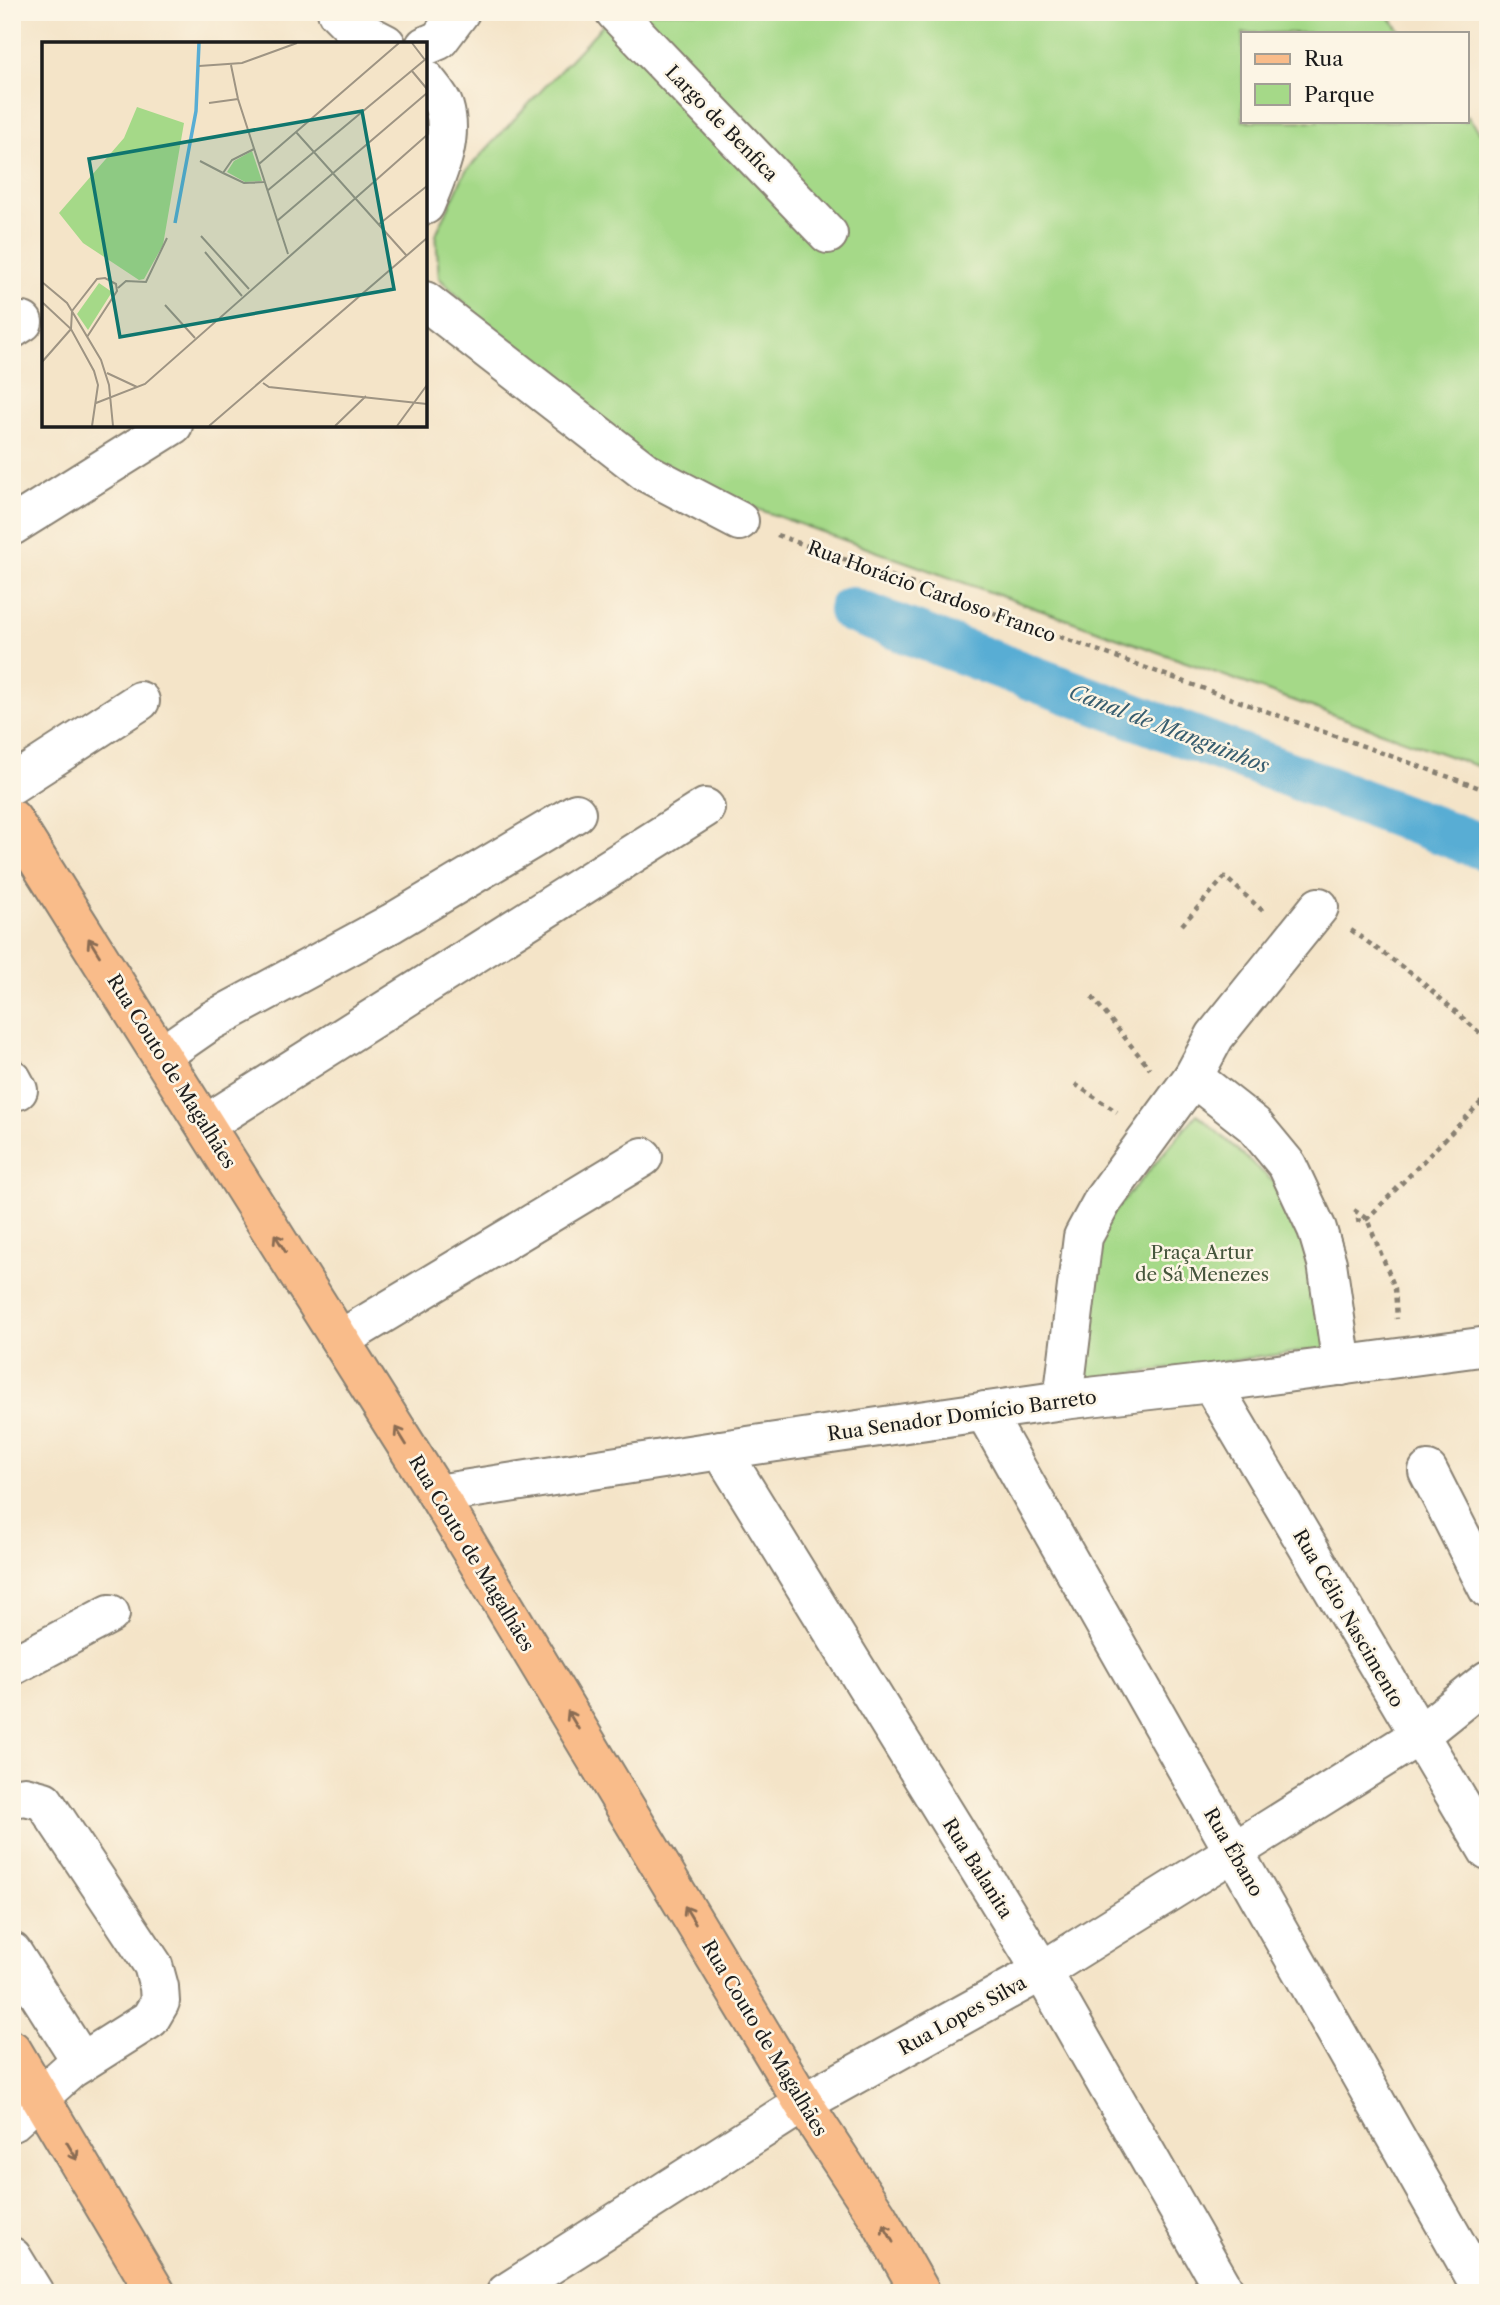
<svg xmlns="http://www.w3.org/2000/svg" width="1500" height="2305" font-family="'Libre Caslon Text',serif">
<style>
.green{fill:#a5d988;stroke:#607a52;stroke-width:2}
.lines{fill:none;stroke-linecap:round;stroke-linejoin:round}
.canal{stroke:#58add4;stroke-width:46}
.minor-casing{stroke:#888072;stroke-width:42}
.major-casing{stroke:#888072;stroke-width:42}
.path{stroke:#888072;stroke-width:4.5;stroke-dasharray:5 5;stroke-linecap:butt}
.minor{stroke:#fff;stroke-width:38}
.major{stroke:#f9bc8a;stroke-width:38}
.oneway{stroke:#8a6c53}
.labels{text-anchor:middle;stroke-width:5;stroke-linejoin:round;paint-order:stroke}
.street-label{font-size:19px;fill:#1c1c1c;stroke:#fcf5e5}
.park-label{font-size:19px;fill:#45553c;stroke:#fcf5e5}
.water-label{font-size:21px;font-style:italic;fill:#375d6f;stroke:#fcf5e5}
.inset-river{fill:none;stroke:#58add4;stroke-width:3.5}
.inset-road{fill:none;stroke:#9e9483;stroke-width:2}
.view{fill:#0f766e;fill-opacity:0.15;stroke:#0f766e;stroke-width:3.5}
.inset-edge{fill:none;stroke:#1c1c1c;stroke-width:3.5}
</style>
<rect width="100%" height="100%" fill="#fcf5e5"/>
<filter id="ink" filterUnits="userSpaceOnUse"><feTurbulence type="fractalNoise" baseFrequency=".0143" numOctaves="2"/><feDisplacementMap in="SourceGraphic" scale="14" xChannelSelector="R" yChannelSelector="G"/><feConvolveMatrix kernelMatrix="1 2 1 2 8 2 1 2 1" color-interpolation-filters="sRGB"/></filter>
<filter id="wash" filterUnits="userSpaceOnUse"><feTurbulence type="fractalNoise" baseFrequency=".00686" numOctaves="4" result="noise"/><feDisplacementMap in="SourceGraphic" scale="28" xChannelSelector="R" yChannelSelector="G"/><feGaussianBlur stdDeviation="1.57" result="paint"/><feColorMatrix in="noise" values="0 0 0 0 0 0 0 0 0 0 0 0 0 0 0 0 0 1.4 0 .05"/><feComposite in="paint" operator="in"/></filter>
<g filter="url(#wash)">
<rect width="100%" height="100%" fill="#f4e4c8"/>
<g class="green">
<path d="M615 12H1385L1402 33H1243V121H1467V115L1488 143V770L690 485 611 445 439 278 436 234 465 172Z"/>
<path d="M1197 1114 1276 1184 1311 1258 1330 1348 1073 1381 1089 1241Z"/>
</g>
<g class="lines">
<path class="canal" d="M851 610 1488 849"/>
</g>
</g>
<g filter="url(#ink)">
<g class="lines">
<g class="minor-casing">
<g id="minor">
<path d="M337 12 351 26 386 44"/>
<path d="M615 12 828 234"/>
<path d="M425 46 439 40 460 12"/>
<path d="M425 79C431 87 441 97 444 107 454 140 437 175 425 205"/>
<path d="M425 301 647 473 739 521"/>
<path d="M12 329 23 322"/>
<path d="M12 526 173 425"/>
<path d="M12 784 140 701"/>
<path d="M162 1055 211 1021 392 923 576 813"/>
<path d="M1193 1077 1215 1036 1319 907"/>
<path d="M12 1079 18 1090"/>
<path d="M206 1124 705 808"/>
<path d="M341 1339 643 1157"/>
<path d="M1211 1383 1488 1851"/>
<path d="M1063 1400 1083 1237 1103 1200 1193 1077 1254 1125 1287 1165 1317 1229 1327 1263 1342 1366"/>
<path d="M984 1411 1484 2293"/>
<path d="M721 1450 1042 1971 1226 2293"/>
<path d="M1428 1471 1488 1589"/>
<path d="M437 1494 721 1450 1063 1400 1211 1383 1488 1346"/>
<path d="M12 1666 110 1614"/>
<path d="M12 1798 25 1796 44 1801 153 1965 159 1987 160 2002 150 2019 71 2069 12 2122"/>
<path d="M12 1952 82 2062"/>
<path d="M12 2257 34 2293"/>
<path d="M506 2293 803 2103 1042 1971 1233 1852 1418 1736 1488 1680"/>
</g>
</g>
<g class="major-casing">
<g id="major">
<path d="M12 819 437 1494 803 2103 878 2217 921 2293"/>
<path d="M12 2050 156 2293"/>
</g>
</g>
<g class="path">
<path d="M777 535 1488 791"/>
<path d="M1182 925 1225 877 1264 912"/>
<path d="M1351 930 1416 977 1488 1040"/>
<path d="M1092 997 1150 1069"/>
<path d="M1075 1084 1117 1112"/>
<path d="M1354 1210 1367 1219 1395 1288 1397 1319"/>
<path d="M1356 1221 1367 1219 1488 1095"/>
</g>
<use href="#minor" class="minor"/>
<use href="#major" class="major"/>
</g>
<defs><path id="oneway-shaft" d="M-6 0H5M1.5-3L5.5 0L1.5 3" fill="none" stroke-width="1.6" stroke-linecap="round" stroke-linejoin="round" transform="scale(1.75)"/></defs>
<g class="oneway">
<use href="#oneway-shaft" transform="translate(94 947) rotate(-122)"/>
<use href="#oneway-shaft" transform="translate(280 1243) rotate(-122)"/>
<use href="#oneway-shaft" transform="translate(401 1436) rotate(-122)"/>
<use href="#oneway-shaft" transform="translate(573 1720) rotate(-121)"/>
<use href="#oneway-shaft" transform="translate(690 1915) rotate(-121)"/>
<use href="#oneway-shaft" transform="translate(72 2151) rotate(59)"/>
<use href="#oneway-shaft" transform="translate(888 2233) rotate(-119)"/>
</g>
</g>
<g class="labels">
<g class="street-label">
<text transform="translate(722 123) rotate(46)" y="7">Largo de Benfica</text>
<text transform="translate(932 591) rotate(20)" y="7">Rua Horácio Cardoso Franco</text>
<text transform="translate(172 1071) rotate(58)" y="7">Rua Couto de Magalhães</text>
<text transform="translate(962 1415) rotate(-8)" y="7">Rua Senador Domício Barreto</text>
<text transform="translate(472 1553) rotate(59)" y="7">Rua Couto de Magalhães</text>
<text transform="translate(1349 1618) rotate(60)" y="7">Rua Célio Nascimento</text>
<text transform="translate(1234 1852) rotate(60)" y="7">Rua Ébano</text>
<text transform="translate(978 1868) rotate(58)" y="7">Rua Balanita</text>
<text transform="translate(962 2015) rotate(-29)" y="7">Rua Lopes Silva</text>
<text transform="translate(765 2038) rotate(59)" y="7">Rua Couto de Magalhães</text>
</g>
<g class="park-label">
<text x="1202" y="1259">Praça Artur<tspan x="1202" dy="22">de Sá Menezes</tspan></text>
</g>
<g class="water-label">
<text transform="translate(1169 729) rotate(21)" y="7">Canal de Manguinhos</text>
</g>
</g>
<g transform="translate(42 42)">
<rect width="385" height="385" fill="#f4e4c8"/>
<path d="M95 65 142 81 121 203 102 237 97 238 41 201 17 171 82 96ZM210 109 220 139 203 140 185 130 192 119ZM57 241 70 250 46 288 35 272Z" fill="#a5d988"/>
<path class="inset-river" d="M133 181 154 69 157 1"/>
<path class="inset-road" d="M370 1 383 18M189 23 196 57 246 212M157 24 200 21 255 1M370 29 385 47M167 61 196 57M254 90 364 213M212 107 190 118 181 131 202 141 222 140M158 119 181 131M217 122 357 1M225 149 385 16M235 179 385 51M336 183 385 144M159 194 207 247M163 210 200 254M0 240 25 261 59 318 67 343 71 384M76 246 84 239 104 240 125 196M0 260 29 287 52 329 56 343 50 384M123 263 153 296M0 320 29 287 30 269 55 237 63 236 74 242 75 249 45 295M65 331 95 345M221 341 227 345 385 362M54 361 103 342 385 93M167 384 385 196M293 384 324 354M355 384 385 343"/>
<path class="view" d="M320 69 352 247 78 295 47 117Z"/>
<rect width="385" height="385" class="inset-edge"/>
</g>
<rect width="1500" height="2305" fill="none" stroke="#fcf5e5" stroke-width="42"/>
<rect x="1241" y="32" width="228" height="91" fill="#fcf5e5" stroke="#a29e95" stroke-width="2"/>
<rect x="1255" y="54" width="35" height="10" fill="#f9bc8a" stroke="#a29e95" stroke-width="2"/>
<text x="1304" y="66" font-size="21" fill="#1c1c1c">Rua</text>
<rect x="1255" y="84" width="35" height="21" fill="#a5d988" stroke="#a29e95" stroke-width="2"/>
<text x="1304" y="102" font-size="21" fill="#1c1c1c">Parque</text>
</svg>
